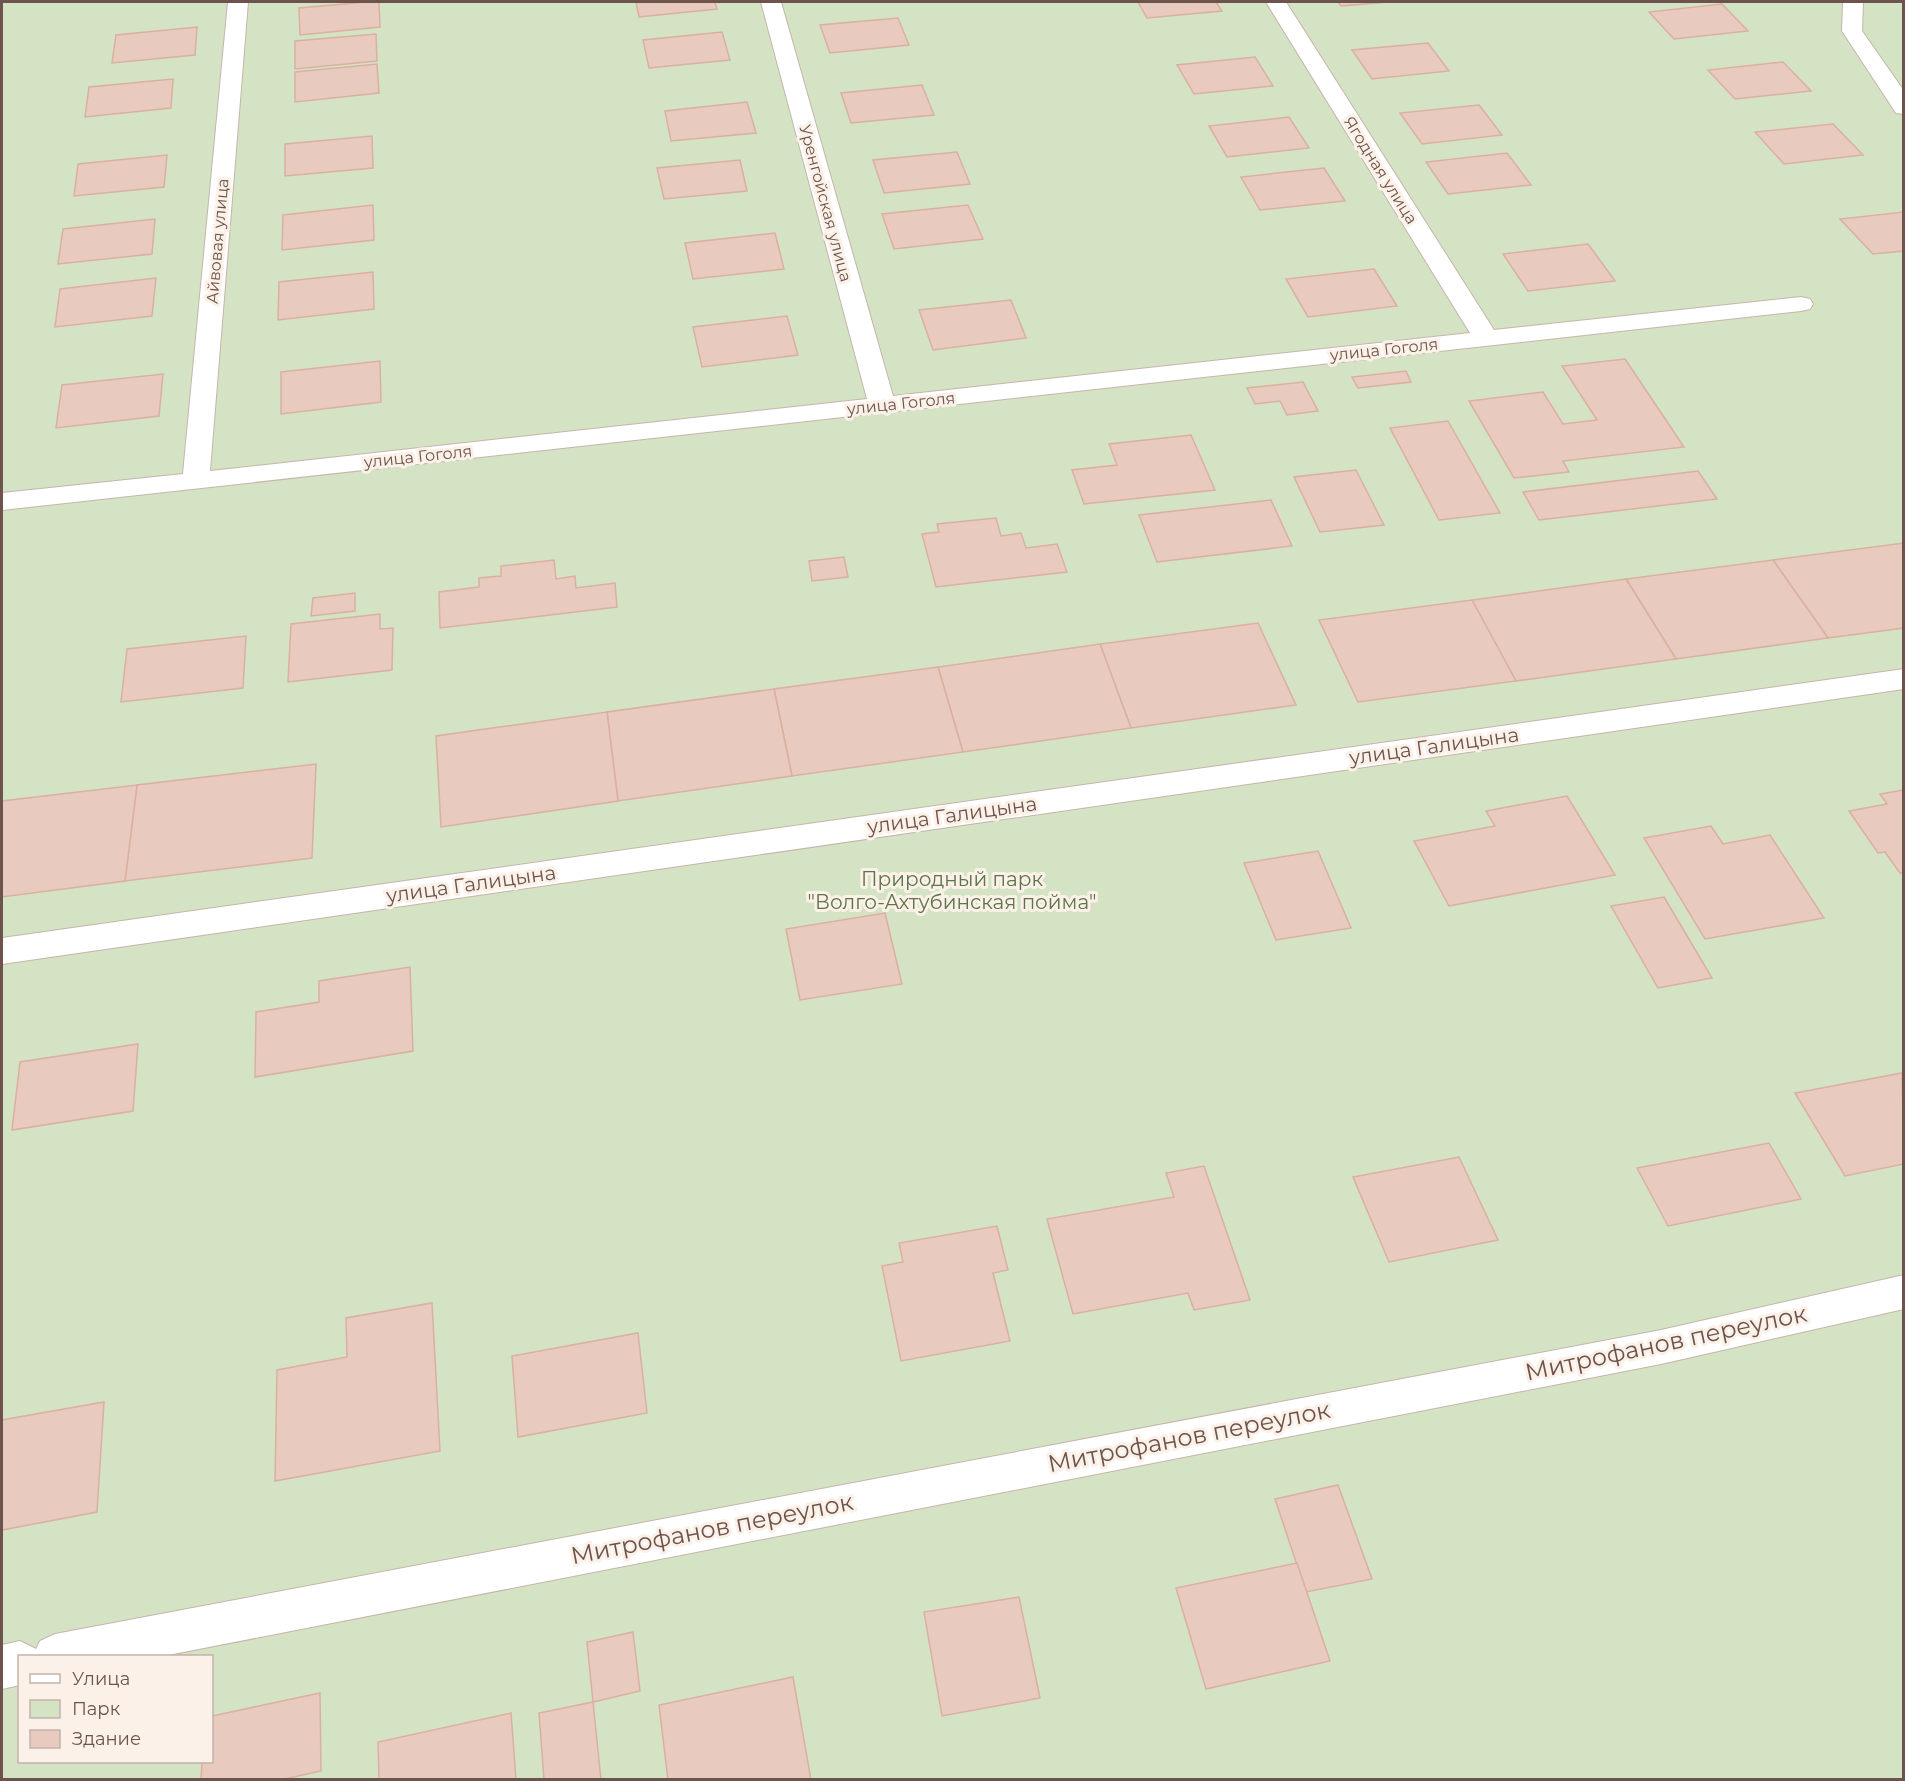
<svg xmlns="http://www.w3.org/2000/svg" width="1905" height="1781" font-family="Montserrat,sans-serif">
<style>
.green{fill:#d4e3c3;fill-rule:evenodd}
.building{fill:#e9cabe;stroke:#dab0a1;stroke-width:1.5}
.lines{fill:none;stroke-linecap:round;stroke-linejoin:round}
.minor-casing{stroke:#c7b4ab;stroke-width:2}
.minor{fill:#fff;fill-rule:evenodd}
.labels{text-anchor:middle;stroke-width:6;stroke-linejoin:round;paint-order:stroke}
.far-street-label{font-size:16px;fill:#6c544c;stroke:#fcf1e8}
.street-label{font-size:20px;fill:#6c544c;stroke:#fcf1e8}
.park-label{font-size:20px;fill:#5c7649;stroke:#fcf1e8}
.near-street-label{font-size:24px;fill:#6c544c;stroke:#fcf1e8}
</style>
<rect width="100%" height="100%" fill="#f8ede2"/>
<path class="green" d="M2 2H1903V1779L2 1780ZM20 1656H212V1762H20Z"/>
<g class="building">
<path d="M366 2H379L380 27 300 35 299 8Z"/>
<path d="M636 2H715L717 9 639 17Z"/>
<path d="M1138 2H1216L1222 11 1147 18Z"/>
<path d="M1338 2H1388L1341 6Z"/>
<path d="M1722 4 1748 31 1674 39 1649 12Z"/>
<path d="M898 18 909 45 830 53 820 25Z"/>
<path d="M197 27 195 55 112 63 116 35Z"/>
<path d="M722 32 730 60 649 68 643 40Z"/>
<path d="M376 34 377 61 295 69V41Z"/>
<path d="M1428 43 1449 71 1372 79 1352 50Z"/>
<path d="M1255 57 1273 86 1194 94 1177 65Z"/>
<path d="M1783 62 1811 91 1735 99 1708 70Z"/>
<path d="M377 64 379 93 295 102V72Z"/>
<path d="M173 79 171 108 85 117 89 87Z"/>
<path d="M922 85 934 115 851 123 841 93Z"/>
<path d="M747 102 756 133 671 141 665 111Z"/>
<path d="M1479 105 1502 135 1422 144 1400 113Z"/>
<path d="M1289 117 1309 148 1227 157 1209 126Z"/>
<path d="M1833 124 1863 155 1784 164 1755 132Z"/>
<path d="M372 136 373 168 285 176V144Z"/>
<path d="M957 152 970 184 884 193 873 160Z"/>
<path d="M1507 153 1531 185 1448 194 1426 162Z"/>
<path d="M167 155 164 187 74 196 78 164Z"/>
<path d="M740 160 747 191 664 199 657 168Z"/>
<path d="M1324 168 1345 201 1260 210 1241 177Z"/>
<path d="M373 205 374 240 282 250 283 215Z"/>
<path d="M968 205 983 239 894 249 882 214Z"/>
<path d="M1904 212V251L1873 254 1840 219Z"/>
<path d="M155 219 152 254 58 264 63 229Z"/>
<path d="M775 233 784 269 693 279 685 243Z"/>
<path d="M1588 244 1615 281 1528 291 1503 254Z"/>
<path d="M1374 269 1397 306 1308 317 1286 279Z"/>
<path d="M373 272 374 309 278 320 279 282Z"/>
<path d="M156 278 152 316 55 327 60 289Z"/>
<path d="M1011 300 1026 338 933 350 919 310Z"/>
<path d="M787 316 798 355 702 367 693 327Z"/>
<path d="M1625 359 1684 447 1563 461 1569 472 1514 478 1469 401 1543 392 1563 424 1597 420 1562 366Z"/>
<path d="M380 361 381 402 281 414V372Z"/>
<path d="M1406 371 1411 382 1358 388 1352 377Z"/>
<path d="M163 374 159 416 56 428 62 385Z"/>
<path d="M1303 382 1318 411 1287 415 1280 401 1255 404 1247 388Z"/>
<path d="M1448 421 1500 513 1439 520 1390 428Z"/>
<path d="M1191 435 1215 490 1084 504 1072 470 1117 465 1109 444Z"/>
<path d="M1356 470 1384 525 1320 532 1294 477Z"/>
<path d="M1698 471 1717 499 1539 520 1523 492Z"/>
<path d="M1271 500 1292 546 1157 562 1139 515Z"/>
<path d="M996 518 1001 536 1021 533 1026 548 1057 544 1067 572 936 587 922 534 939 532 937 524Z"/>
<path d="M1904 543V628L1828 638 1773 560Z"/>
<path d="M844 557 848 577 812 581 809 561Z"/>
<path d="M554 560 556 579 575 576 576 588 615 583 617 607 440 628 439 592 479 587V578L501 576V566Z"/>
<path d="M1773 560 1828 638 1676 659 1626 579Z"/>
<path d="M1626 579 1676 659 1516 681 1472 600Z"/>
<path d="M355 593V611L311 616 313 598Z"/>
<path d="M1472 600 1516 681 1358 702 1319 620Z"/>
<path d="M380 614V629L393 628 392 670 288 682 291 624Z"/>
<path d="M1258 623 1296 705 1131 728 1100 644Z"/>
<path d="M246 636 243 688 121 702 127 649Z"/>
<path d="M1100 644 1131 728 963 752 938 667Z"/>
<path d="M938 667 963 752 792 776 774 689Z"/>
<path d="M774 689 792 776 618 801 607 712Z"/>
<path d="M607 712 618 801 441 827 436 736Z"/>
<path d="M316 764 312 858 125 881 137 785Z"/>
<path d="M137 785 125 881 2 897V801Z"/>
<path d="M1904 790V873H1900L1885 852 1878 853 1849 811 1887 804 1880 794Z"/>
<path d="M1567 796 1615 875 1449 906 1414 841 1495 826 1486 811Z"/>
<path d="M1711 826 1723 844 1770 835 1824 918 1705 939 1644 838Z"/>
<path d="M1318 851 1351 928 1276 940 1244 863Z"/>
<path d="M1664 897 1712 978 1658 988 1611 906Z"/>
<path d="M885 913 902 984 800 1000 786 929Z"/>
<path d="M410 967 413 1051 255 1077 256 1012 319 1002V981Z"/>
<path d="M138 1044 133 1111 12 1130 20 1062Z"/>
<path d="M1902 1073 1904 1164 1845 1176 1795 1093Z"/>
<path d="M1769 1143 1801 1199 1668 1226 1637 1168Z"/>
<path d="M1459 1157 1498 1240 1389 1262 1353 1177Z"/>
<path d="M1204 1166 1250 1300 1194 1310 1188 1293 1073 1314 1047 1219 1174 1197 1166 1173Z"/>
<path d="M997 1226 1008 1270 993 1273 1010 1341 901 1361 882 1266 903 1262 899 1243Z"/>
<path d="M432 1303 440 1451 275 1481 277 1370 347 1357 346 1318Z"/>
<path d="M638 1333 647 1413 518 1437 512 1356Z"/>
<path d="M104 1402 97 1512 2 1530V1420Z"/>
<path d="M1338 1485 1372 1579 1306 1592 1275 1499Z"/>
<path d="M1297 1563 1330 1661 1206 1689 1176 1588Z"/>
<path d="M1019 1597 1040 1698 942 1716 924 1612Z"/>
<path d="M633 1632 640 1691 593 1702 587 1642Z"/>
<path d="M793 1677 811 1780H668L659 1705Z"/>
<path d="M320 1693 321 1771 280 1780H201L202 1762H212V1716Z"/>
<path d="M593 1702 601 1780H544L539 1713Z"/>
<path d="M511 1713 516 1780H379L378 1742Z"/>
</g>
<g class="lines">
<g class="minor-casing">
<g id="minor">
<path d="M228 2H248L210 471 867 399 761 2H781L893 396 1470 333 1266 2H1286L1494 330 1801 297 1810 299 1813 304 1810 309 1801 311 2 510V493L183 474Z"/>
<path d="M1843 2H1863L1862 31 1904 91V114L1896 113 1842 31Z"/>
<path d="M1904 669V689L2 964V938Z"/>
<path d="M1904 1275V1309L1661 1364 163 1656H20V1685L2 1689V1645L20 1641 36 1649 40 1641 55 1634 1661 1330Z"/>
</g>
</g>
<use href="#minor" class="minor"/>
</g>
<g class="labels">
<g class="far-street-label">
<text transform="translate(1381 170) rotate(58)" y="6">Ягодная улица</text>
<text transform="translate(826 203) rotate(75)" y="6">Уренгойская улица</text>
<text transform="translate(217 241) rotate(-85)" y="6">Айвовая улица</text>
<text transform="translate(1384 349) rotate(-6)" y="6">улица Гоголя</text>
<text transform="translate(901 403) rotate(-6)" y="6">улица Гоголя</text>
<text transform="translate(418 456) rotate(-6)" y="6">улица Гоголя</text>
</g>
<g class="street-label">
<text transform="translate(1434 746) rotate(-8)" y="7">улица Галицына</text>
<text transform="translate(952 815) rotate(-8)" y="7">улица Галицына</text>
<text transform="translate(471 884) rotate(-8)" y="7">улица Галицына</text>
</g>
<g class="park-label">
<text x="952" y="886">Природный парк<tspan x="952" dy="23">"Волго-Ахтубинская пойма"</tspan></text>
</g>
<g class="near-street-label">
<text transform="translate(1666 1343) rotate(-12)" y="8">Митрофанов переулок</text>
<text transform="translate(1189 1437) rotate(-11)" y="8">Митрофанов переулок</text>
<text transform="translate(712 1529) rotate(-11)" y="8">Митрофанов переулок</text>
</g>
</g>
<rect width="1905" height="1781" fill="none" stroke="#6c544c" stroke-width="6"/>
<rect x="18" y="1655" width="195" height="108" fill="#fcf1e8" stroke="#c2b2aa" stroke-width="1.5"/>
<rect x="30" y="1674" width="30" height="9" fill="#ffffff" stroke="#c2b2aa" stroke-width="1.5"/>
<text x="72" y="1685" font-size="18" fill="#6c544c">Улица</text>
<rect x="30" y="1700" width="30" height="18" fill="#d4e3c3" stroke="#c2b2aa" stroke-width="1.5"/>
<text x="72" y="1715" font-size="18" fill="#6c544c">Парк</text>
<rect x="30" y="1730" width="30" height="18" fill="#e9cabe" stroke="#c2b2aa" stroke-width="1.5"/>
<text x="72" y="1745" font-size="18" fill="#6c544c">Здание</text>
</svg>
